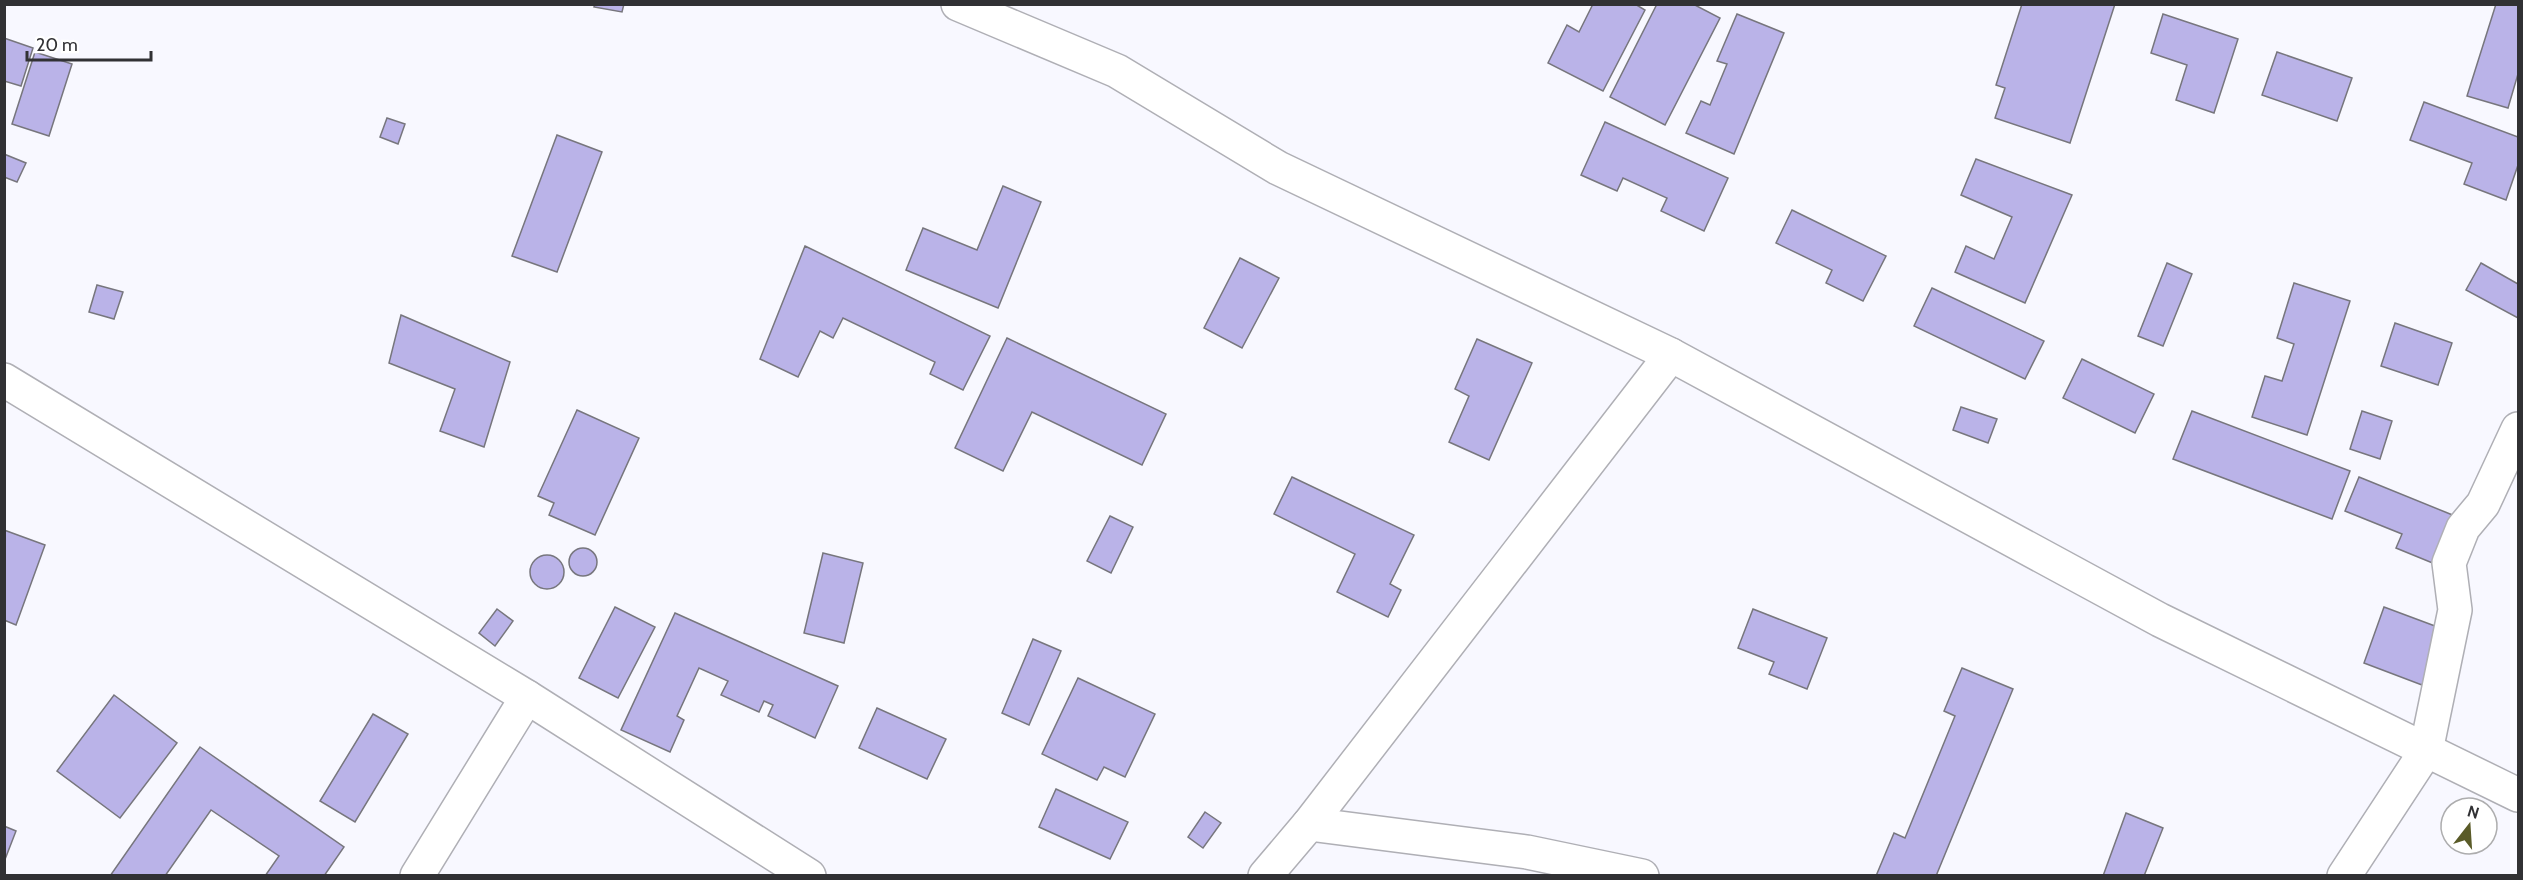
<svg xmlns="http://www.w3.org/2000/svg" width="2523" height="880" font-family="Cabin,sans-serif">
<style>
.building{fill:#bab3e8;stroke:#77767d;stroke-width:1.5}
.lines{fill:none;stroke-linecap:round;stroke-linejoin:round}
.minor-casing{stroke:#afafb5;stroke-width:36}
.minor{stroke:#fff;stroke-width:33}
</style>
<rect width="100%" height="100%" fill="#f8f8ff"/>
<g class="building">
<path d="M595 4H624L622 12 594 7Z"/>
<path d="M1593 4H1635L1645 10 1603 91 1548 63 1567 25 1579 32Z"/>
<path d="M1657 4H1693L1720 18 1665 125 1610 97Z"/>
<path d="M2022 4H2115L2070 143 1995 118 2005 88 1996 85Z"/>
<path d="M2496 4H2518V74L2508 108 2467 96Z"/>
<path d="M1737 14 1784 33 1734 154 1686 133 1701 101 1710 105 1727 64 1717 61Z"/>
<path d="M2163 14 2238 39 2214 113 2176 100 2187 65 2151 53Z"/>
<path d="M4 38 33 48 21 86 4 81Z"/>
<path d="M35 52 72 64 49 136 12 124Z"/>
<path d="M2277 52 2352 78 2337 121 2262 95Z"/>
<path d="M2424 102 2518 137V165L2506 200 2464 184 2472 163 2410 140Z"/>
<path d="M387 118 405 124 398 144 380 137Z"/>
<path d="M1605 122 1728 178 1704 231 1661 211 1667 198 1623 178 1617 191 1581 175Z"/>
<path d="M557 135 602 152 557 272 512 256Z"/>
<path d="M4 154 26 163 17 182 4 177Z"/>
<path d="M1976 159 2072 195 2025 303 1955 272 1966 246 1994 259 2012 217 1961 195Z"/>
<path d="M1003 186 1041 202 998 308 906 270 923 228 977 250Z"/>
<path d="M1792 210 1886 256 1863 301 1826 283 1832 270 1776 243Z"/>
<path d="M805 246 990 336 963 390 930 374 935 362 843 318 833 338 820 331 798 377 760 359Z"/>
<path d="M1240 258 1279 278 1242 348 1204 328Z"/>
<path d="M2167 263 2192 274 2163 346 2138 336Z"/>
<path d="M2481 263 2518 284V318L2466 290Z"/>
<path d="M2294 283 2350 301 2307 435 2252 417 2265 376 2282 381 2294 344 2277 338Z"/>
<path d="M97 285 123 292 114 319 89 312Z"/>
<path d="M1932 288 2044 341 2025 379 1914 326Z"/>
<path d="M401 315 510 362 484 447 440 431 455 389 389 363Z"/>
<path d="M2395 323 2452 343 2438 385 2381 366Z"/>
<path d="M1007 338 1166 414 1142 465 1032 412 1003 471 955 448Z"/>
<path d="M1477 339 1532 363 1489 460 1449 442 1469 396 1455 389Z"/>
<path d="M2082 359 2154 394 2135 433 2063 398Z"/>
<path d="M1961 407 1997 419 1988 443 1953 430Z"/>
<path d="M577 410 639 438 595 535 549 515 554 503 538 496Z"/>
<path d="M2192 411 2350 471 2332 519 2173 459Z"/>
<path d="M2362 411 2392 421 2380 459 2350 449Z"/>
<path d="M1292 477 1414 535 1390 584 1401 590 1388 617 1337 592 1355 554 1274 514Z"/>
<path d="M2359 477 2455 516 2435 564 2396 548 2402 534 2345 511Z"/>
<path d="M1110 516 1133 527 1111 573 1087 561Z"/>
<path d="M4 530 45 545 16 625 4 620Z"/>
<circle cx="583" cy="562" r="14"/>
<path d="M823 553 863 563 844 643 804 633Z"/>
<circle cx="547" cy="572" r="17"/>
<path d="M615 607 655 627 618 698 579 678Z"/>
<path d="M2384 607 2443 629 2422 685 2364 663Z"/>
<path d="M497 609 513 621 495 646 479 633Z"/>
<path d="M1753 609 1827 638 1807 689 1769 674 1774 662 1738 648Z"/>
<path d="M675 613 838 686 815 738 768 716 773 705 764 701 759 712 721 695 728 681 699 668 677 716 684 720 670 752 621 730Z"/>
<path d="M1033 639 1061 651 1029 725 1002 713Z"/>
<path d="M1962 668 2013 689 1936 876H1876L1894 833 1905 838 1955 716 1944 711Z"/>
<path d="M1078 678 1155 714 1125 777 1104 767 1097 780 1042 754Z"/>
<path d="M114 695 177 743 120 818 57 771Z"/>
<path d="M877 708 946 739 927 779 859 748Z"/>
<path d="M373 714 408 734 355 822 320 801Z"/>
<path d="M200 747 344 847 324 876H265L279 856 211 810 165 876H110Z"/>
<path d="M1056 789 1128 822 1110 859 1039 827Z"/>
<path d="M1205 812 1221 823 1203 848 1188 837Z"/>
<path d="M2126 813 2163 828 2144 876H2103Z"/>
<path d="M4 826 16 831 4 862Z"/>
</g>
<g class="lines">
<g class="minor-casing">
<g id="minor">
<path d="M958 4 1117 71 1278 168 1671 355 2160 620 2518 795"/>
<path d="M4 380 527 697 809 876"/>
<path d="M1309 824 1527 852 1642 876"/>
<path d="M417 876 527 697"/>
<path d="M1265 876 1309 824 1671 355"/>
<path d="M2344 876 2426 751 2455 610 2449 563 2463 528 2483 504 2518 429"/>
</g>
</g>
<use href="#minor" class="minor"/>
</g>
<rect width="2523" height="880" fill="none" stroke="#313134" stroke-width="12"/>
<g transform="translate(2469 826) rotate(17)"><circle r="28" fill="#ffffff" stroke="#adadae" stroke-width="1.5"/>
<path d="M0-4.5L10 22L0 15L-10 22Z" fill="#5a5b28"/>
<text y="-9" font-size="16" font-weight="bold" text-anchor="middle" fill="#313134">N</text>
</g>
<path d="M27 51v9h124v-9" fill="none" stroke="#313134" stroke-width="3"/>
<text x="36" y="51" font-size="18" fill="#313134" stroke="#ffffff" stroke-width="4.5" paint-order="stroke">20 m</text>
</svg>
